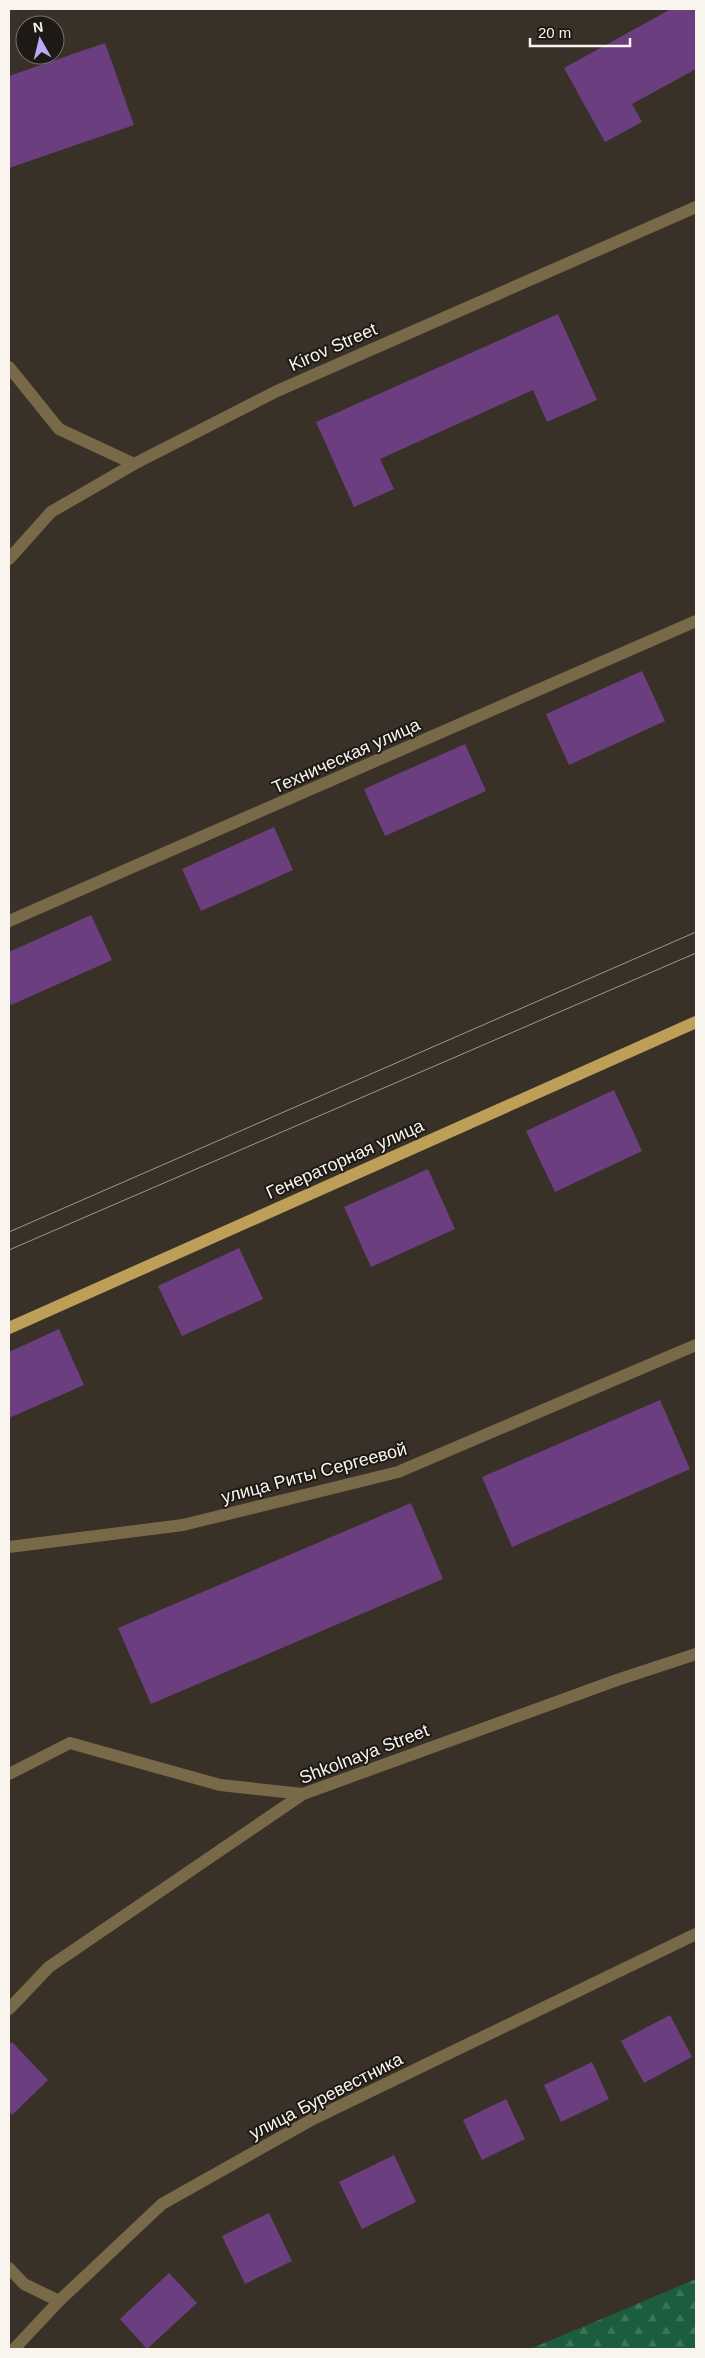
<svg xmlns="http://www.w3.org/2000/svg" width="705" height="2358" font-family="Arial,sans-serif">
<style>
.forest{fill:url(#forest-firs)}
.building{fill:#6b3e80}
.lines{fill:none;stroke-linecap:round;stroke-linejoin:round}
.minor{stroke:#786a48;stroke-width:12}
.major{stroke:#bd9f58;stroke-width:12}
.tram{stroke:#9f9890;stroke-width:1}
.labels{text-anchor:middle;stroke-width:4;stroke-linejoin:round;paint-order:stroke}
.street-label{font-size:18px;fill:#f9f4ee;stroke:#1d1a15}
</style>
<defs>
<pattern id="forest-firs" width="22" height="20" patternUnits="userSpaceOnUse" patternTransform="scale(1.25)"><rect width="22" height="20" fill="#1b5d3d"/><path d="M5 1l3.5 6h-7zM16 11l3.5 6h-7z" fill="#3d7559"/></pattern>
</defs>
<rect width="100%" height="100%" fill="#393127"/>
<path class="forest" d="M696 2279V2349H530Z"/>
<g class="building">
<path d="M671 9H696V69L632 104 642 122 605 142 564 68Z"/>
<path d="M105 43 134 125 9 168V76Z"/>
<path d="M558 314 597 400 547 422 533 390 380 459 394 489 354 507 316 422Z"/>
<path d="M642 671 665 721 569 765 546 714Z"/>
<path d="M465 744 486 791 385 836 364 789Z"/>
<path d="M274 827 293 870 201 911 182 869Z"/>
<path d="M91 915 112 960 11 1005 9 1000V952Z"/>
<path d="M614 1090 642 1151 555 1192 526 1131Z"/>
<path d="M428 1169 455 1229 371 1267 344 1207Z"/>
<path d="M239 1248 263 1299 182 1336 158 1286Z"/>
<path d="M59 1329 84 1385 9 1418V1352Z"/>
<path d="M660 1400 690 1469 512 1547 482 1477Z"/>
<path d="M411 1503 443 1579 151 1704 118 1628Z"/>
<path d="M670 2015 692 2057 644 2083 621 2041Z"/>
<path d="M12 2042 48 2080 12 2115 9 2111V2045Z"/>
<path d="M592 2062 609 2099 561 2122 544 2085Z"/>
<path d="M506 2099 525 2139 482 2160 463 2120Z"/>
<path d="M394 2155 416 2202 362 2229 339 2182Z"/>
<path d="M269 2213 292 2261 245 2284 222 2236Z"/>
<path d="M169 2273 197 2303 147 2349 120 2319Z"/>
</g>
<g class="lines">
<g class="minor">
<path d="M9 367 59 429 134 464"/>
<path d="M9 559 51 512 134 464 277 391 696 207"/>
<path d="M9 921 696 621"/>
<path d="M9 1547 183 1525 398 1472 696 1345"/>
<path d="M9 1774 70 1743 220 1785 303 1794"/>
<path d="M9 2009 49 1967 303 1794 617 1680 696 1654"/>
<path d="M9 2268 24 2284 59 2301"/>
<path d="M14 2349 59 2301 162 2204 313 2119 696 1934"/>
</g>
<path class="major" d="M9 1328 696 1022"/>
<g class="tram">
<path d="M9 1232 696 932"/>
<path d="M9 1250 696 953"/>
</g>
</g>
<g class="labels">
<g class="street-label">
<text transform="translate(333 347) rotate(-24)" y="6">Kirov Street</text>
<text transform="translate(346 756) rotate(-24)" y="6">Техническая улица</text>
<text transform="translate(345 1159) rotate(-24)" y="6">Генераторная улица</text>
<text transform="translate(314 1473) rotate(-15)" y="6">улица Риты Сергеевой</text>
<text transform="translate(364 1754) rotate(-21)" y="6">Shkolnaya Street</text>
<text transform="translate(326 2096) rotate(-27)" y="6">улица Буревестника</text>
</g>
</g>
<rect width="705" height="2358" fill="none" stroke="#f9f4ee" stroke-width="20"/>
<g transform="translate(40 40) rotate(352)"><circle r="24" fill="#1d1a15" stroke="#75716c"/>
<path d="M0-4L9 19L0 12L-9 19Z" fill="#bbaaf6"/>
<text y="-8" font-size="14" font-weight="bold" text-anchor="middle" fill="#f9f4ee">N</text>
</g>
<path d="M530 38v8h100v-8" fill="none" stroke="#f9f4ee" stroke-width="2.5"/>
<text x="538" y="38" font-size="15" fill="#f9f4ee" stroke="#1d1a15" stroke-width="4" paint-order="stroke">20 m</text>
</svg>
